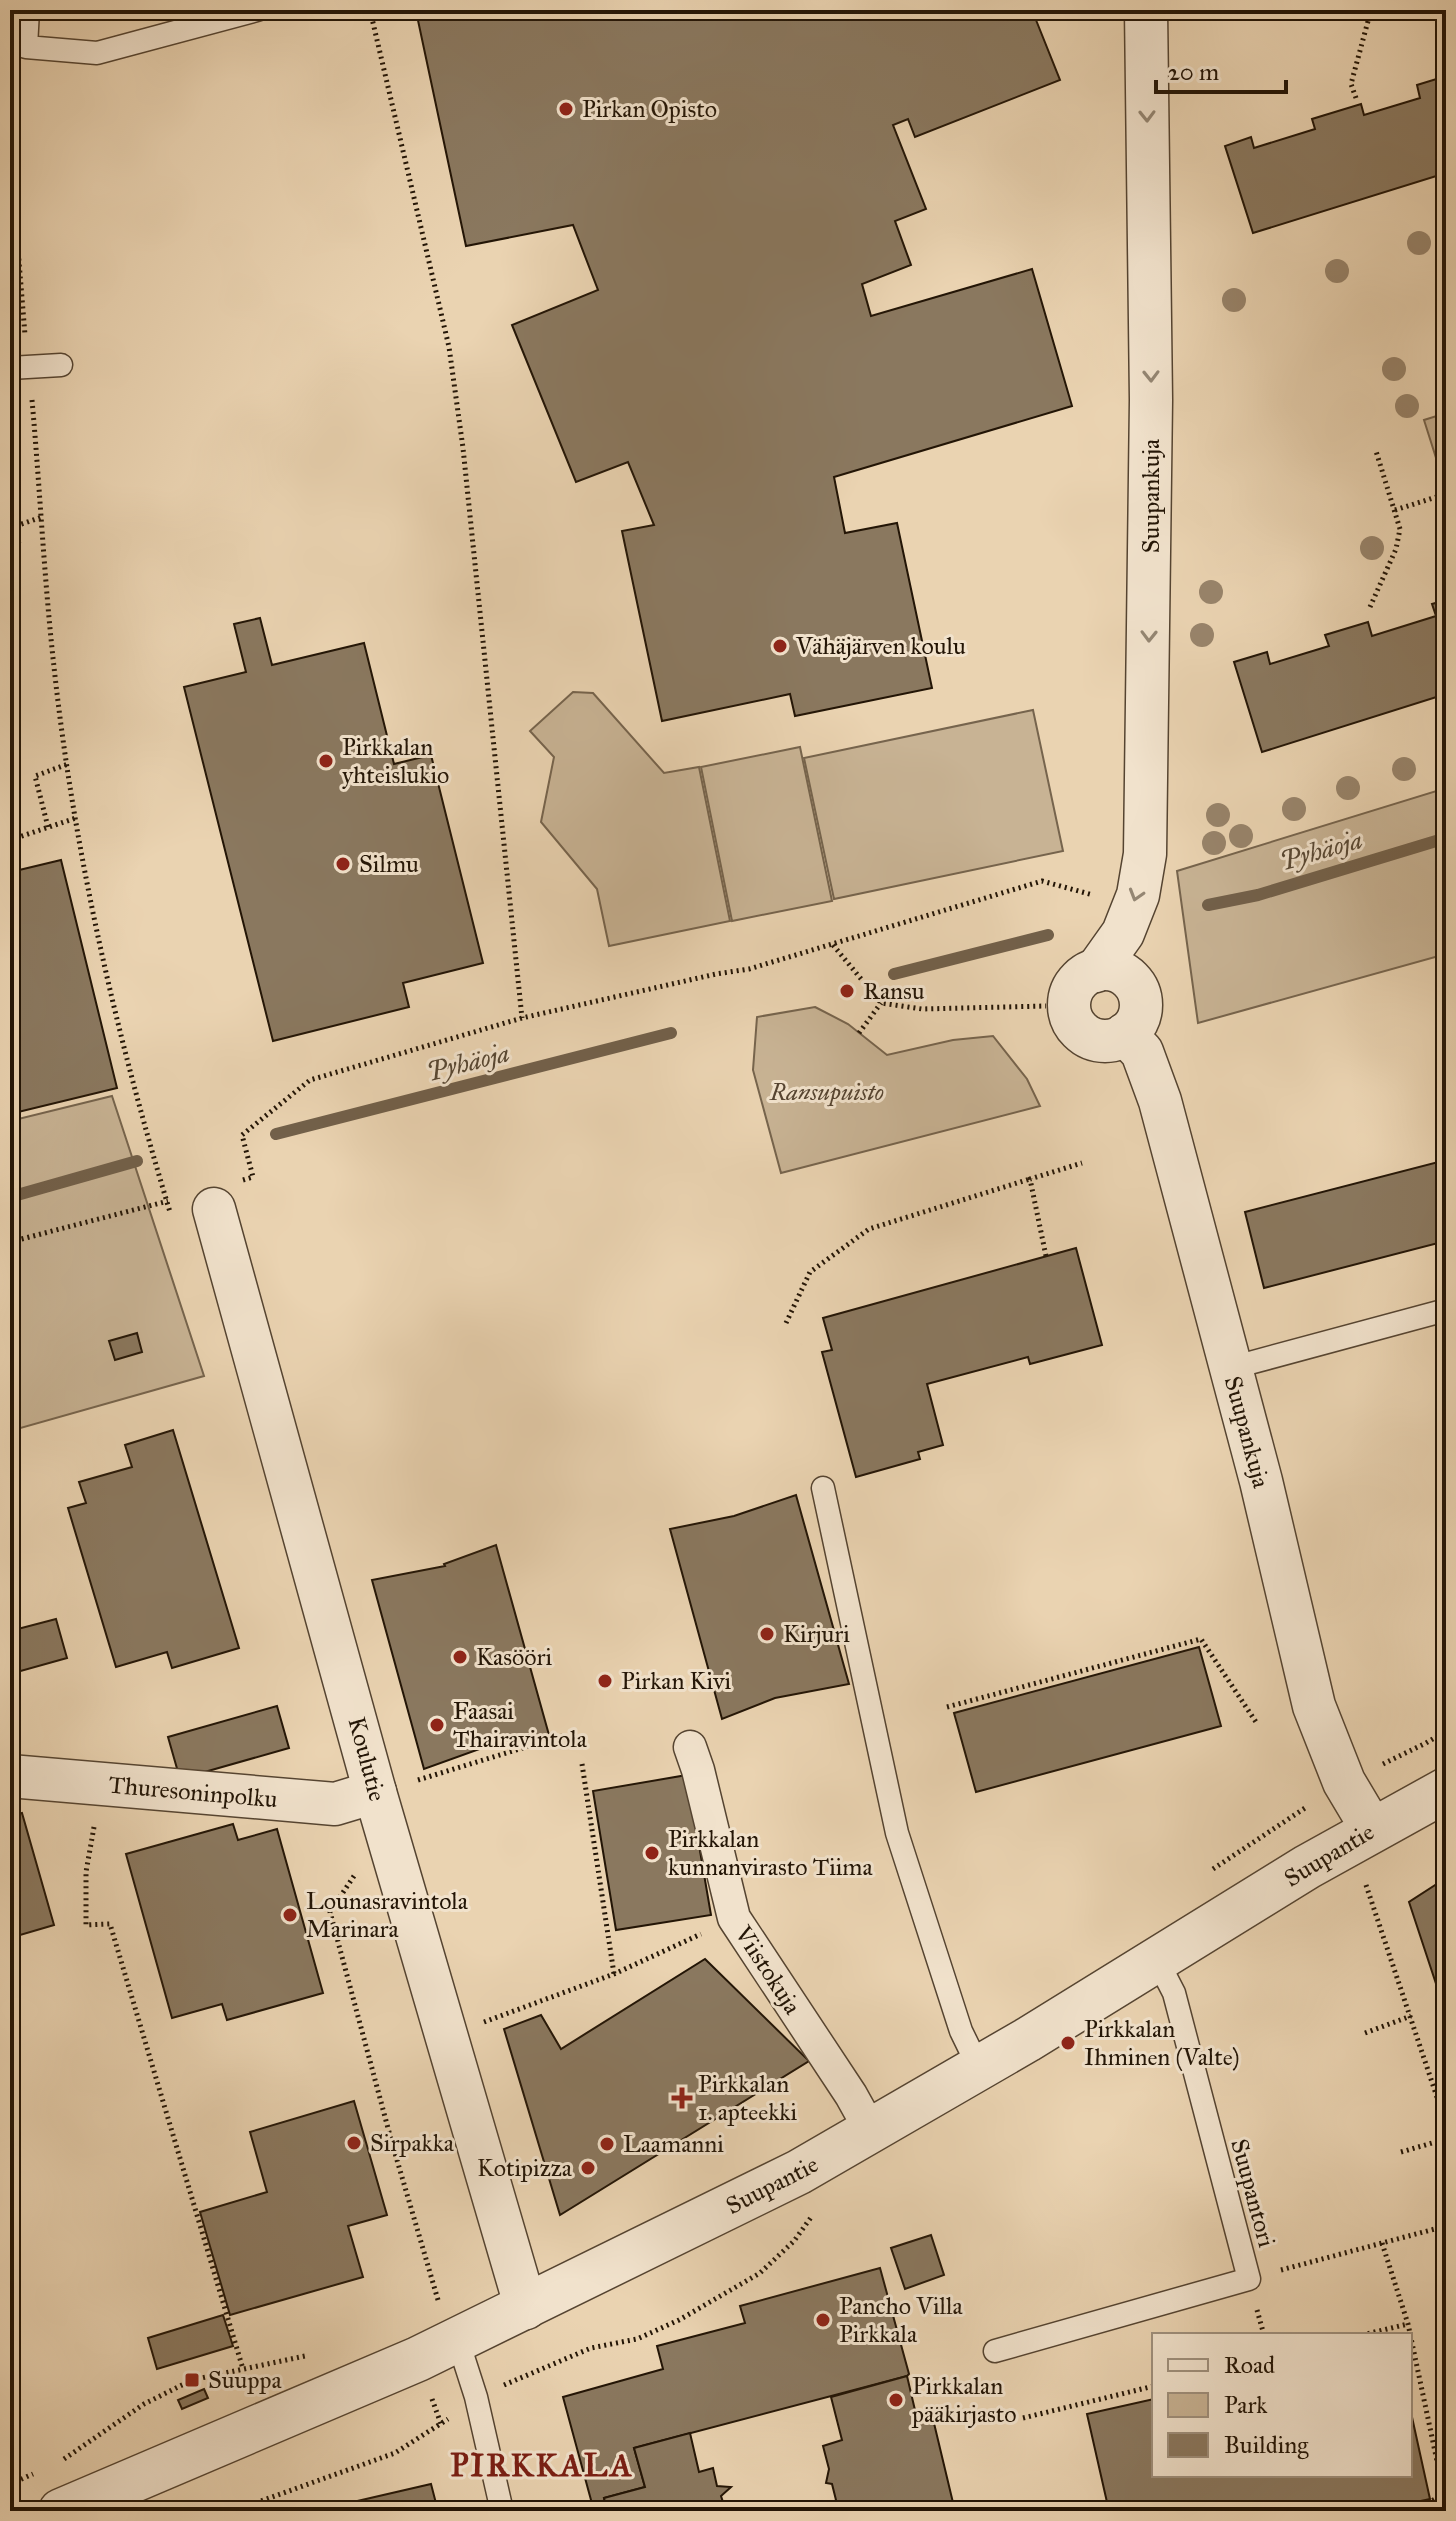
<svg xmlns="http://www.w3.org/2000/svg" width="1456" height="2521" font-family="'IM FELL Great Primer',serif">
<style>
.green{fill:#c8b394;stroke:#76644d;stroke-width:2}
.lines{fill:none;stroke-linecap:round;stroke-linejoin:round}
.stream{stroke:#72604a;stroke-width:12}
.building{fill:#8a785f;stroke:#231506;stroke-width:2}
.service-casing{stroke:#554431;stroke-width:25}
.pedestrian-casing{stroke:#554431;stroke-width:35}
.minor-casing{stroke:#554431;stroke-width:45}
.tertiary-casing{stroke:#554431;stroke-width:47}
.path{stroke:#231506;stroke-width:5;stroke-dasharray:2 4;stroke-linecap:butt}
.service{stroke:#f1e2cc;stroke-width:22}
.pedestrian{stroke:#f1e2cc;stroke-width:32}
.minor{stroke:#f1e2cc;stroke-width:42}
.tertiary{stroke:#f1e2cc;stroke-width:44}
.tree{fill:#98846b}
.oneway{stroke:#948673}
.poi-dot{fill:#8f2418;stroke:#f1e2cc;stroke-width:3}
.labels{text-anchor:middle;stroke-width:6;stroke-linejoin:round;paint-order:stroke}
.poi-label{font-size:24px;fill:#231506;stroke:#f1e2cc;text-anchor:start}
.street-label{font-size:24px;fill:#231506;stroke:#f1e2cc}
.park-label{font-size:24px;font-style:italic;fill:#554431;stroke:#f1e2cc}
.water-label{font-size:26px;font-style:italic;fill:#574733;stroke:#f1e2cc}
.district-label{font-size:32px;font-weight:bold;letter-spacing:2px;fill:#7a1f14;stroke:#f1e2cc}
</style>
<rect width="100%" height="100%" fill="#ead3b1"/>
<filter id="stains"><feTurbulence type="fractalNoise" baseFrequency=".0025" numOctaves="4"/><feColorMatrix values="0 0 0 0 .2 0 0 0 0 .09 0 0 0 0 .02 0 0 0 .5 -.17"/></filter>
<radialGradient id="worn" r=".72"><stop offset=".6" stop-color="#630" stop-opacity="0"/><stop offset="1" stop-color="#630" stop-opacity=".3"/></radialGradient>
<g class="green">
<path d="M1446 413V479L1443 480 1424 420Z"/>
<path d="M573 692 593 693 664 773 699 767 730 921 609 946 597 889 541 822 554 757 530 731Z"/>
<path d="M1033 710 1063 851 834 899 804 758Z"/>
<path d="M800 747 832 901 732 921 701 767Z"/>
<path d="M1446 788V954L1198 1023 1177 871Z"/>
<path d="M815 1007 848 1024 887 1055 953 1040 993 1036 1027 1079 1040 1106 781 1173 753 1070 757 1017Z"/>
<path d="M112 1096 204 1376 10 1431V1121Z"/>
</g>
<g class="lines">
<g class="stream">
<path d="M1208 905 1258 895 1446 838"/>
<path d="M894 974 1048 935"/>
<path d="M276 1134 671 1033"/>
<path d="M10 1197 137 1161"/>
</g>
</g>
<g class="building">
<path d="M1032 10 1060 80 915 137 908 119 893 125 926 209 895 221 911 265 862 284 871 316 1032 269 1072 406 834 477 845 533 897 523 932 688 795 716 790 694 662 721 622 531 654 525 628 462 576 482 512 325 598 290 573 225 466 246 416 11Z"/>
<path d="M1446 76V173L1253 233 1225 146 1251 137 1254 148 1315 129 1312 119 1361 104 1364 115 1420 98 1417 85Z"/>
<path d="M10 513 20 542 10 545Z"/>
<path d="M1446 600V694L1262 752 1234 662 1267 652 1270 664 1329 646 1325 635 1368 622 1372 636 1436 616 1432 604Z"/>
<path d="M260 618 272 665 364 643 394 764 431 755 483 963 403 983 409 1007 273 1041 184 687 246 672 234 624Z"/>
<path d="M10 730 18 755 10 757Z"/>
<path d="M10 851 15 871 61 860 117 1088 10 1114Z"/>
<path d="M1446 1160V1241L1264 1288 1245 1212Z"/>
<path d="M1076 1248 1102 1345 1030 1364 1028 1357 927 1384 943 1445 918 1452 920 1459 856 1477 822 1352 832 1350 823 1318Z"/>
<path d="M137 1333 142 1352 115 1360 109 1341Z"/>
<path d="M173 1430 239 1648 172 1668 167 1652 116 1667 68 1508 86 1503 79 1482 132 1467 125 1445Z"/>
<path d="M796 1495 849 1684 775 1698 722 1719 670 1529 734 1516Z"/>
<path d="M10 1498 17 1525 10 1527Z"/>
<path d="M496 1545 549 1735 497 1745 496 1743 424 1769 372 1580 445 1566 444 1564Z"/>
<path d="M56 1619 67 1658 10 1674V1631Z"/>
<path d="M1199 1647 1221 1726 976 1792 954 1713Z"/>
<path d="M277 1706 289 1748 180 1779 168 1737Z"/>
<path d="M687 1775 711 1915 616 1930 593 1791Z"/>
<path d="M22 1813 54 1925 10 1938V1816Z"/>
<path d="M233 1824 238 1840 277 1829 323 1993 227 2020 222 2004 172 2018 126 1854Z"/>
<path d="M1446 1878V2014L1409 1902Z"/>
<path d="M705 1959 809 2061 560 2215 504 2029 541 2015 561 2049Z"/>
<path d="M354 2101 387 2215 348 2226 363 2277 230 2315 200 2212 267 2192 250 2132Z"/>
<path d="M931 2235 944 2275 905 2289 891 2248Z"/>
<path d="M880 2268 909 2374 907 2376 634 2448 645 2487 604 2498 607 2511H594L563 2397 663 2369 657 2346 745 2323 740 2306Z"/>
<path d="M223 2315 233 2346 157 2369 148 2338Z"/>
<path d="M907 2376 918 2423 933 2419 955 2511H839L832 2504 836 2500 832 2484 826 2483 829 2469 823 2446 842 2440 831 2397Z"/>
<path d="M204 2389 208 2398 182 2409 178 2400Z"/>
<path d="M1154 2399V2475H1410V2408L1430 2499 1375 2511H1109L1087 2414Z"/>
<path d="M690 2433 699 2472 713 2468 717 2486 731 2487 721 2496 726 2511H607L604 2498 645 2487 634 2448Z"/>
<path d="M431 2484 438 2511H314Z"/>
</g>
<g class="lines">
<g class="service-casing">
<g id="service">
<path d="M28 10 26 47 97 53 257 10"/>
<path d="M10 368 61 365"/>
<path d="M1231 1368 1446 1310"/>
<path d="M823 1488 897 1833 961 2031 979 2068"/>
<path d="M458 2341 476 2397 502 2511"/>
<path d="M995 2351 1249 2279 1174 1993 1157 1960"/>
</g>
</g>
<g class="pedestrian-casing">
<path id="pedestrian" d="M690 1747 698 1770 734 1918 851 2095 871 2131"/>
</g>
<g class="minor-casing">
<g id="minor">
<circle cx="1105" cy="1005" r="36"/>
<path d="M1096 971 1123 933 1138 895 1145 854 1151 400 1146 10"/>
<path d="M1125 1034 1142 1052 1160 1101 1261 1481 1314 1706 1344 1782 1372 1829"/>
<path d="M214 1209 375 1792 526 2308"/>
<path d="M10 1776 335 1804 375 1792"/>
</g>
</g>
<g class="tertiary-casing">
<path id="tertiary" d="M61 2511 418 2359 799 2172 1027 2040 1307 1867 1446 1790"/>
</g>
<g class="path">
<path d="M370 10 449 347 463 448 522 1018"/>
<path d="M1420 10 1446 16"/>
<path d="M1356 98 1351 84 1371 10"/>
<path d="M10 151 25 335"/>
<path d="M32 400C40 489 44 578 54 667 74 852 116 1034 170 1212"/>
<path d="M1395 510 1446 494"/>
<path d="M10 528 42 517"/>
<path d="M1370 607 1396 549 1400 529 1376 451"/>
<path d="M48 827 35 776 68 764"/>
<path d="M10 840 76 818"/>
<path d="M833 945 881 1003 922 1009 1046 1006"/>
<path d="M859 1033 881 1003"/>
<path d="M243 1180 253 1177 242 1135 310 1080 522 1018 716 974 749 969 1042 881 1093 895"/>
<path d="M10 1242 168 1201"/>
<path d="M1046 1256 1030 1179 1082 1163"/>
<path d="M786 1323 810 1272 869 1229 1030 1179"/>
<path d="M947 1707 1201 1639 1256 1722"/>
<path d="M582 1764 614 1974"/>
<path d="M1383 1764 1426 1743 1446 1731"/>
<path d="M418 1780 562 1736"/>
<path d="M94 1827 86 1872V1925L110 1924 243 2369"/>
<path d="M1213 1869 1308 1806"/>
<path d="M354 1876 330 1912 392 2143 438 2300"/>
<path d="M1366 1885 1446 2124"/>
<path d="M484 2022 614 1974 701 1934"/>
<path d="M1365 2033 1411 2016"/>
<path d="M1401 2152 1446 2139"/>
<path d="M1382 2243 1408 2324 1444 2494 1413 2511"/>
<path d="M1281 2270 1446 2226"/>
<path d="M1257 2310 1264 2335"/>
<path d="M1362 2335 1408 2324"/>
<path d="M504 2385 591 2348 637 2339 679 2320 760 2273 794 2241 812 2216"/>
<path d="M432 2399 441 2424"/>
<path d="M1023 2418 1154 2386"/>
<path d="M64 2459 144 2404 192 2380 305 2356"/>
<path d="M10 2484 33 2474"/>
<path d="M233 2511 395 2453 448 2419"/>
</g>
<use href="#service" class="service"/>
<use href="#pedestrian" class="pedestrian"/>
<use href="#minor" class="minor"/>
<use href="#tertiary" class="tertiary"/>
</g>
<g class="tree">
<circle cx="1419" cy="243" r="12"/>
<circle cx="1337" cy="271" r="12"/>
<circle cx="1234" cy="300" r="12"/>
<circle cx="1394" cy="369" r="12"/>
<circle cx="1407" cy="406" r="12"/>
<circle cx="1372" cy="548" r="12"/>
<circle cx="1211" cy="592" r="12"/>
<circle cx="1202" cy="635" r="12"/>
<circle cx="1404" cy="769" r="12"/>
<circle cx="1348" cy="788" r="12"/>
<circle cx="1294" cy="809" r="12"/>
<circle cx="1218" cy="815" r="12"/>
<circle cx="1241" cy="836" r="12"/>
<circle cx="1214" cy="843" r="12"/>
</g>
<defs><path id="oneway-chevron" d="M-2-3.5L2.5 0L-2 3.5" fill="none" stroke-width="1.6" stroke-linecap="round" stroke-linejoin="round" transform="scale(2)"/></defs>
<g class="oneway">
<use href="#oneway-chevron" transform="translate(1147 116) rotate(89)"/>
<use href="#oneway-chevron" transform="translate(1151 376) rotate(89)"/>
<use href="#oneway-chevron" transform="translate(1149 636) rotate(91)"/>
<use href="#oneway-chevron" transform="translate(1136 895) rotate(107)"/>
</g>
<g class="poi-dot">
<circle cx="566" cy="109" r="8"/>
<circle cx="780" cy="646" r="8"/>
<circle cx="326" cy="761" r="8"/>
<circle cx="343" cy="864" r="8"/>
<circle cx="847" cy="991" r="8"/>
<circle cx="767" cy="1634" r="8"/>
<circle cx="460" cy="1657" r="8"/>
<circle cx="605" cy="1681" r="8"/>
<circle cx="437" cy="1725" r="8"/>
<circle cx="652" cy="1853" r="8"/>
<circle cx="290" cy="1915" r="8"/>
<circle cx="1068" cy="2043" r="8"/>
<path d="M678 2086h8v8h8v8h-8v8h-8v-8h-8v-8h8z"/>
<circle cx="354" cy="2143" r="8"/>
<circle cx="607" cy="2144" r="8"/>
<circle cx="588" cy="2168" r="8"/>
<circle cx="823" cy="2320" r="8"/>
<rect x="184" y="2372" width="16" height="16" rx="4"/>
<circle cx="896" cy="2400" r="8"/>
</g>
<g class="labels">
<g class="poi-label">
<text x="582" y="117">Pirkan Opisto</text>
<text x="796" y="654">Vähäjärven koulu</text>
<text x="342" y="755">Pirkkalan<tspan x="342" dy="28">yhteislukio</tspan></text>
<text x="359" y="872">Silmu</text>
<text x="863" y="999">Ransu</text>
<text x="783" y="1642">Kirjuri</text>
<text x="476" y="1665">Kasööri</text>
<text x="621" y="1689">Pirkan Kivi</text>
<text x="453" y="1719">Faasai<tspan x="453" dy="28">Thairavintola</tspan></text>
<text x="668" y="1847">Pirkkalan<tspan x="668" dy="28">kunnanvirasto Tiima</tspan></text>
<text x="306" y="1909">Lounasravintola<tspan x="306" dy="28">Marinara</tspan></text>
<text x="1084" y="2037">Pirkkalan<tspan x="1084" dy="28">Ihminen (Valte)</tspan></text>
<text x="698" y="2092">Pirkkalan<tspan x="698" dy="28">1. apteekki</tspan></text>
<text x="370" y="2151">Sirpakka</text>
<text x="623" y="2152">Laamanni</text>
<text x="572" y="2176" text-anchor="end">Kotipizza</text>
<text x="839" y="2314">Pancho Villa<tspan x="839" dy="28">Pirkkala</tspan></text>
<text x="208" y="2388">Suuppa</text>
<text x="912" y="2394">Pirkkalan<tspan x="912" dy="28">pääkirjasto</tspan></text>
</g>
<g class="street-label">
<text transform="translate(1151 496) rotate(-90)" y="8">Suupankuja</text>
<text transform="translate(1247 1432) rotate(75)" y="8">Suupankuja</text>
<text transform="translate(367 1759) rotate(75)" y="8">Koulutie</text>
<text transform="translate(193 1792) rotate(5)" y="8">Thuresoninpolku</text>
<text transform="translate(1329 1855) rotate(-31)" y="8">Suupantie</text>
<text transform="translate(768 1970) rotate(57)" y="8">Viistokuja</text>
<text transform="translate(772 2185) rotate(-27)" y="8">Suupantie</text>
<text transform="translate(1253 2193) rotate(75)" y="8">Suupantori</text>
</g>
<g class="park-label">
<text x="827" y="1100">Ransupuisto</text>
</g>
<g class="water-label">
<text transform="translate(1321 850) rotate(-16)" y="9">Pyhäoja</text>
<text transform="translate(468 1062) rotate(-14)" y="9">Pyhäoja</text>
</g>
<g class="district-label">
<text x="542" y="2476">PIRKKALA</text>
</g>
</g>
<rect width="1456" height="2521" fill="none" stroke="#ead3b1" stroke-width="40"/>
<rect x="12" y="12" width="1432" height="2497" fill="none" stroke="#231506" stroke-width="4"/>
<rect x="20" y="20" width="1416" height="2481" fill="none" stroke="#231506" stroke-width="2"/>
<rect x="1152" y="2333" width="260" height="144" fill="#f1e2cc" stroke="#9f907d" stroke-width="2"/>
<rect x="1168" y="2359" width="40" height="12" fill="#f1e2cc" stroke="#9f907d" stroke-width="2"/>
<text x="1224" y="2373" font-size="24" fill="#231506">Road</text>
<rect x="1168" y="2393" width="40" height="24" fill="#c8b394" stroke="#9f907d" stroke-width="2"/>
<text x="1224" y="2413" font-size="24" fill="#231506">Park</text>
<rect x="1168" y="2433" width="40" height="24" fill="#8a785f" stroke="#9f907d" stroke-width="2"/>
<text x="1224" y="2453" font-size="24" fill="#231506">Building</text>
<path d="M1156 80v12h130v-12" fill="none" stroke="#231506" stroke-width="4"/>
<text x="1168" y="80" font-size="24" fill="#231506" stroke="#f1e2cc" stroke-width="6" paint-order="stroke">20 m</text>
<rect width="100%" height="100%" filter="url(#stains)"/>
<rect width="100%" height="100%" fill="url(#worn)"/>
</svg>
